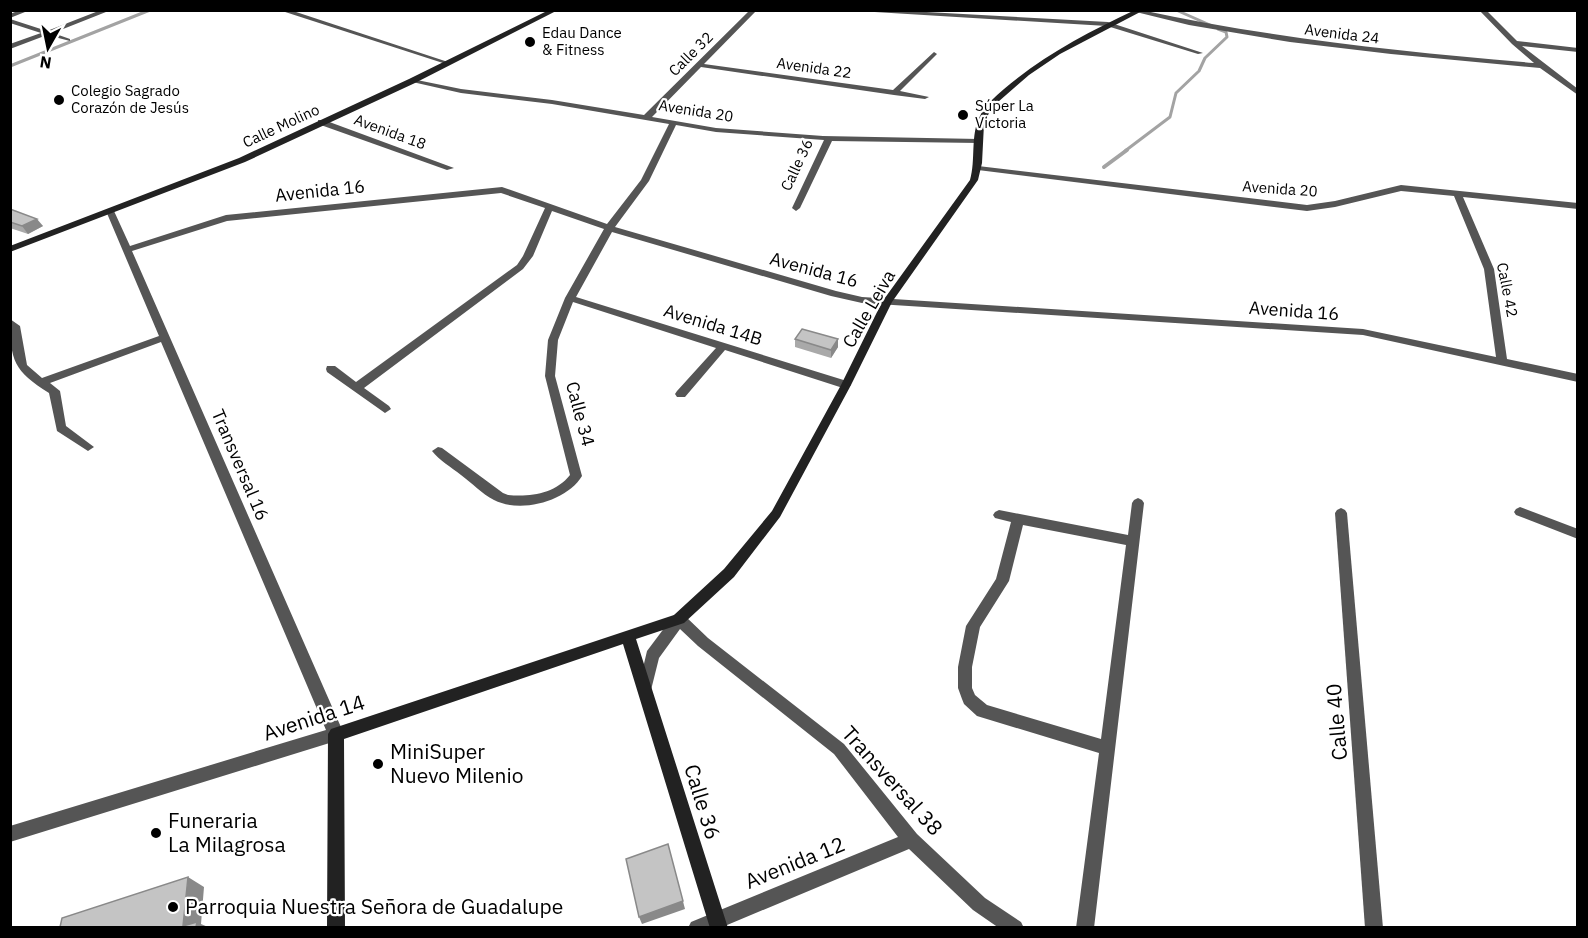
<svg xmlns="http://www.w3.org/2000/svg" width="1588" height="938" font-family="'IBM Plex Sans',sans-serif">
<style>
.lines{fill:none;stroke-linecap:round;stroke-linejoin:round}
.stream-far1{stroke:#a3a3a3;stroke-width:3}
.stream{stroke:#a3a3a3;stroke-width:4}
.minor{fill:#555;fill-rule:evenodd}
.secondary{fill:#222;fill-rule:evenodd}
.wall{fill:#a9a9a9}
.shaded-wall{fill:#898989}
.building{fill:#c4c4c4;stroke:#898989;stroke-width:1.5}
.poi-dot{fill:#000;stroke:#fff;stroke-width:2}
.labels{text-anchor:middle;stroke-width:4.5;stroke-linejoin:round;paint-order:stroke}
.far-poi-label{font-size:15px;fill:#000;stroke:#fff;text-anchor:start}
.far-street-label{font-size:15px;fill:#000;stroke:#fff}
.street-label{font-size:18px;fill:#000;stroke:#fff}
.near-street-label{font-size:21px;fill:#000;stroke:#fff}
.near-poi-label{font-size:21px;fill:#000;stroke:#fff;text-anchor:start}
</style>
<rect width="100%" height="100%" fill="#fff"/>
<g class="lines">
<g class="stream-far1">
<path d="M1176 10 1210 25"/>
<path d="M10 66 150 10"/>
<path d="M1125 151 1170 117 1176 93 1199 71 1205 58 1227 37 1226 32 1218 29"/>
</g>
<path class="stream" d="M1104 167 1127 150"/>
<g class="minor">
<path d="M20 10H30L10 18V14Z"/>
<path d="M101 10H111L53 33 70 39V41L47 35 10 49V44L41 33 10 23V19L47 31Z"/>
<path d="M279 10H290L451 63 446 64Z"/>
<path d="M750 10H757L704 64 893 90 934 52 937 54 900 91 929 97 925 99 894 95 701 67 652 117 716 128 823 136 979 139 983 141 979 143 832 141 800 208 796 211 792 208 824 140 716 132 676 125 649 181 615 227 836 291 862 297 1363 329 1496 357 1484 269 1454 196 1401 191 1335 207 1307 211 978 170 974 168 978 166 1307 205 1335 201 1401 185 1578 203V209L1463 197 1494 269 1507 359 1578 374V382L1363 335 862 303 831 296 612 232 576 297 850 382 851 385 846 389 725 350 685 397H677L675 394 677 391 716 348 573 302 558 340 555 376 582 476C567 501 521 514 494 500 482 494 472 483 461 475 451 467 439 460 432 451L438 447 442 448 503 493 508 495C530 497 555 494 570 475L545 376 548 340 565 298 604 229 552 211 533 256 523 269 364 388 389 406 391 409 385 413 327 372 326 369 327 366H335L356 382 517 265 523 256 545 208 501 193 227 221 132 251 344 734 341 739 336 741 10 842V826L326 730 161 342 50 383 60 391 66 426 94 447 88 451 57 431 49 393C14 371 10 361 10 319L20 326 27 365 42 378 159 336 106 211 107 209 114 211 130 246 226 215 502 187 607 224 641 180 669 124 552 104 461 93 408 81 412 79 461 89 552 100 644 115Z"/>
<path d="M842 10H890L1108 22 1203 53 1198 54 1107 26Z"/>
<path d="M1141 10C1271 38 1402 52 1534 63L1512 44 1479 10H1486L1517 41 1578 48V52L1522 46 1578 89V95L1540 68 1391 54 1290 42 1189 25 1136 12Z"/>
<path d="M318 120H324L454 168 447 170 318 124Z"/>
<path d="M1138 498 1142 500 1144 503 1094 928H1076L1099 753 977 716 964 704 962 699 958 688V667L966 626 996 579 1011 522 995 518 993 515 995 512 999 510 1128 535 1132 503 1134 500ZM1023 525 1126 545 1101 739 987 705 975 695 972 688V667L980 627 1009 581Z"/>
<path d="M1520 507 1578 529V539L1516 515 1514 512 1516 509Z"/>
<path d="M1341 508 1345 510 1347 513 1383 928H1365L1335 513 1337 510Z"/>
<path d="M679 613 684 615 708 638 844 744 917 834 985 898 1021 922 1024 928H999L973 910 909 849 720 928H688L691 922 898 837 834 754 698 646 680 629 659 658 650 694 645 696 640 694 638 689 647 651 674 615Z"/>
</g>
<g class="secondary">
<path d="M549 10H558L415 83 245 162 10 252V246L239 158 409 79Z"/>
<path d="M1135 10H1144L1060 54 1029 75 998 102 989 113 984 124 982 163 978 180 892 302 851 385 780 517 734 577 684 623 636 639 728 928H710L623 644 344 739 345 928H327L328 734 331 729 674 615 724 569 772 511 841 385 882 302 970 180C976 160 970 135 980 116 985 105 995 97 1004 89 1044 55 1088 32 1135 10Z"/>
</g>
</g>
<g class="wall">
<path d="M10 209 43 226 28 234 10 228Z"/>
<path d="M795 339H838V347L831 358 795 347Z"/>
</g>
<g class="shaded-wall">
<path d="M37 219 43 226 28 234 22 226Z"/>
<path d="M838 339V347L831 358V350Z"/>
<path d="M668 844 685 909 642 924 639 917Z"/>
<path d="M188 877 204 887 201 924 208 927H186L183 926Z"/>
</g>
<g class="building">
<path d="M10 209 37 219 22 226 10 222Z"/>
<path d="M802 329 838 339 831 350 795 339Z"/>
<path d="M668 844 683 901 639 917 626 859Z"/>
<path d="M188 877 183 926 197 922 196 927H60L62 918Z"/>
</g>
<g class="poi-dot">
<circle cx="530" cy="42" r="6"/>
<circle cx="59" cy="100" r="6"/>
<circle cx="963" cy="115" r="6"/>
<circle cx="378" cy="764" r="6"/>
<circle cx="156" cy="833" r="6"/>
<circle cx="173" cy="907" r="6"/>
</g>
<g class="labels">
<g class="far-poi-label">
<text x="542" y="38">Edau Dance<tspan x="542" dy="17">&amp; Fitness</tspan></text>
<text x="71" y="96">Colegio Sagrado<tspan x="71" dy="17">Corazón de Jesús</tspan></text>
<text x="975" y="111">Súper La<tspan x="975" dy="17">Victoria</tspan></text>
</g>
<g class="far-street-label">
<text transform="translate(1342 34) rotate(7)" y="5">Avenida 24</text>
<text transform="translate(691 54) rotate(-45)" y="5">Calle 32</text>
<text transform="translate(814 68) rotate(8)" y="5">Avenida 22</text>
<text transform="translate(696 111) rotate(9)" y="5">Avenida 20</text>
<text transform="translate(281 126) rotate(-25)" y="5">Calle Molino</text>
<text transform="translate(390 132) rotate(20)" y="5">Avenida 18</text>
<text transform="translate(797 165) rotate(-65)" y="5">Calle 36</text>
<text transform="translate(1280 189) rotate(4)" y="5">Avenida 20</text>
<text transform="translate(1507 290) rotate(79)" y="5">Calle 42</text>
</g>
<g class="street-label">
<text transform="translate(320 191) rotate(-6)" y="6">Avenida 16</text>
<text transform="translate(814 270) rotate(15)" y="6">Avenida 16</text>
<text transform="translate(869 309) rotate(-60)" y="6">Calle Leiva</text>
<text transform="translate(1294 311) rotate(4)" y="6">Avenida 16</text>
<text transform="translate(713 325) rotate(17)" y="6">Avenida 14B</text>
<text transform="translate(580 414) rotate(75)" y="6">Calle 34</text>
<text transform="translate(240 465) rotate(67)" y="6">Transversal 16</text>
</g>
<g class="near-street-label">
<text transform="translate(314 718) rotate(-18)" y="7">Avenida 14</text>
<text transform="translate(1337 722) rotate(-95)" y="7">Calle 40</text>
<text transform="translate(892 781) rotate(48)" y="7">Transversal 38</text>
<text transform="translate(702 802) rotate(73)" y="7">Calle 36</text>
<text transform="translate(795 863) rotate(-22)" y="7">Avenida 12</text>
</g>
<g class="near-poi-label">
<text x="390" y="759">MiniSuper<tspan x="390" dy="24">Nuevo Milenio</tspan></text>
<text x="168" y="828">Funeraria<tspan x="168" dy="24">La Milagrosa</tspan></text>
<text x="185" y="914">Parroquia Nuestra Señora de Guadalupe</text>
</g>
</g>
<rect width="1588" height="938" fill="none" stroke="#000000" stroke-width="24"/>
<g transform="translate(48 48) rotate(189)" stroke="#ffffff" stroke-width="4.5" paint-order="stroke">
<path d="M0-4.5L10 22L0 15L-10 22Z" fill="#000000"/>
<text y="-9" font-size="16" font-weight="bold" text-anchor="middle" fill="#000000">N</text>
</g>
</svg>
